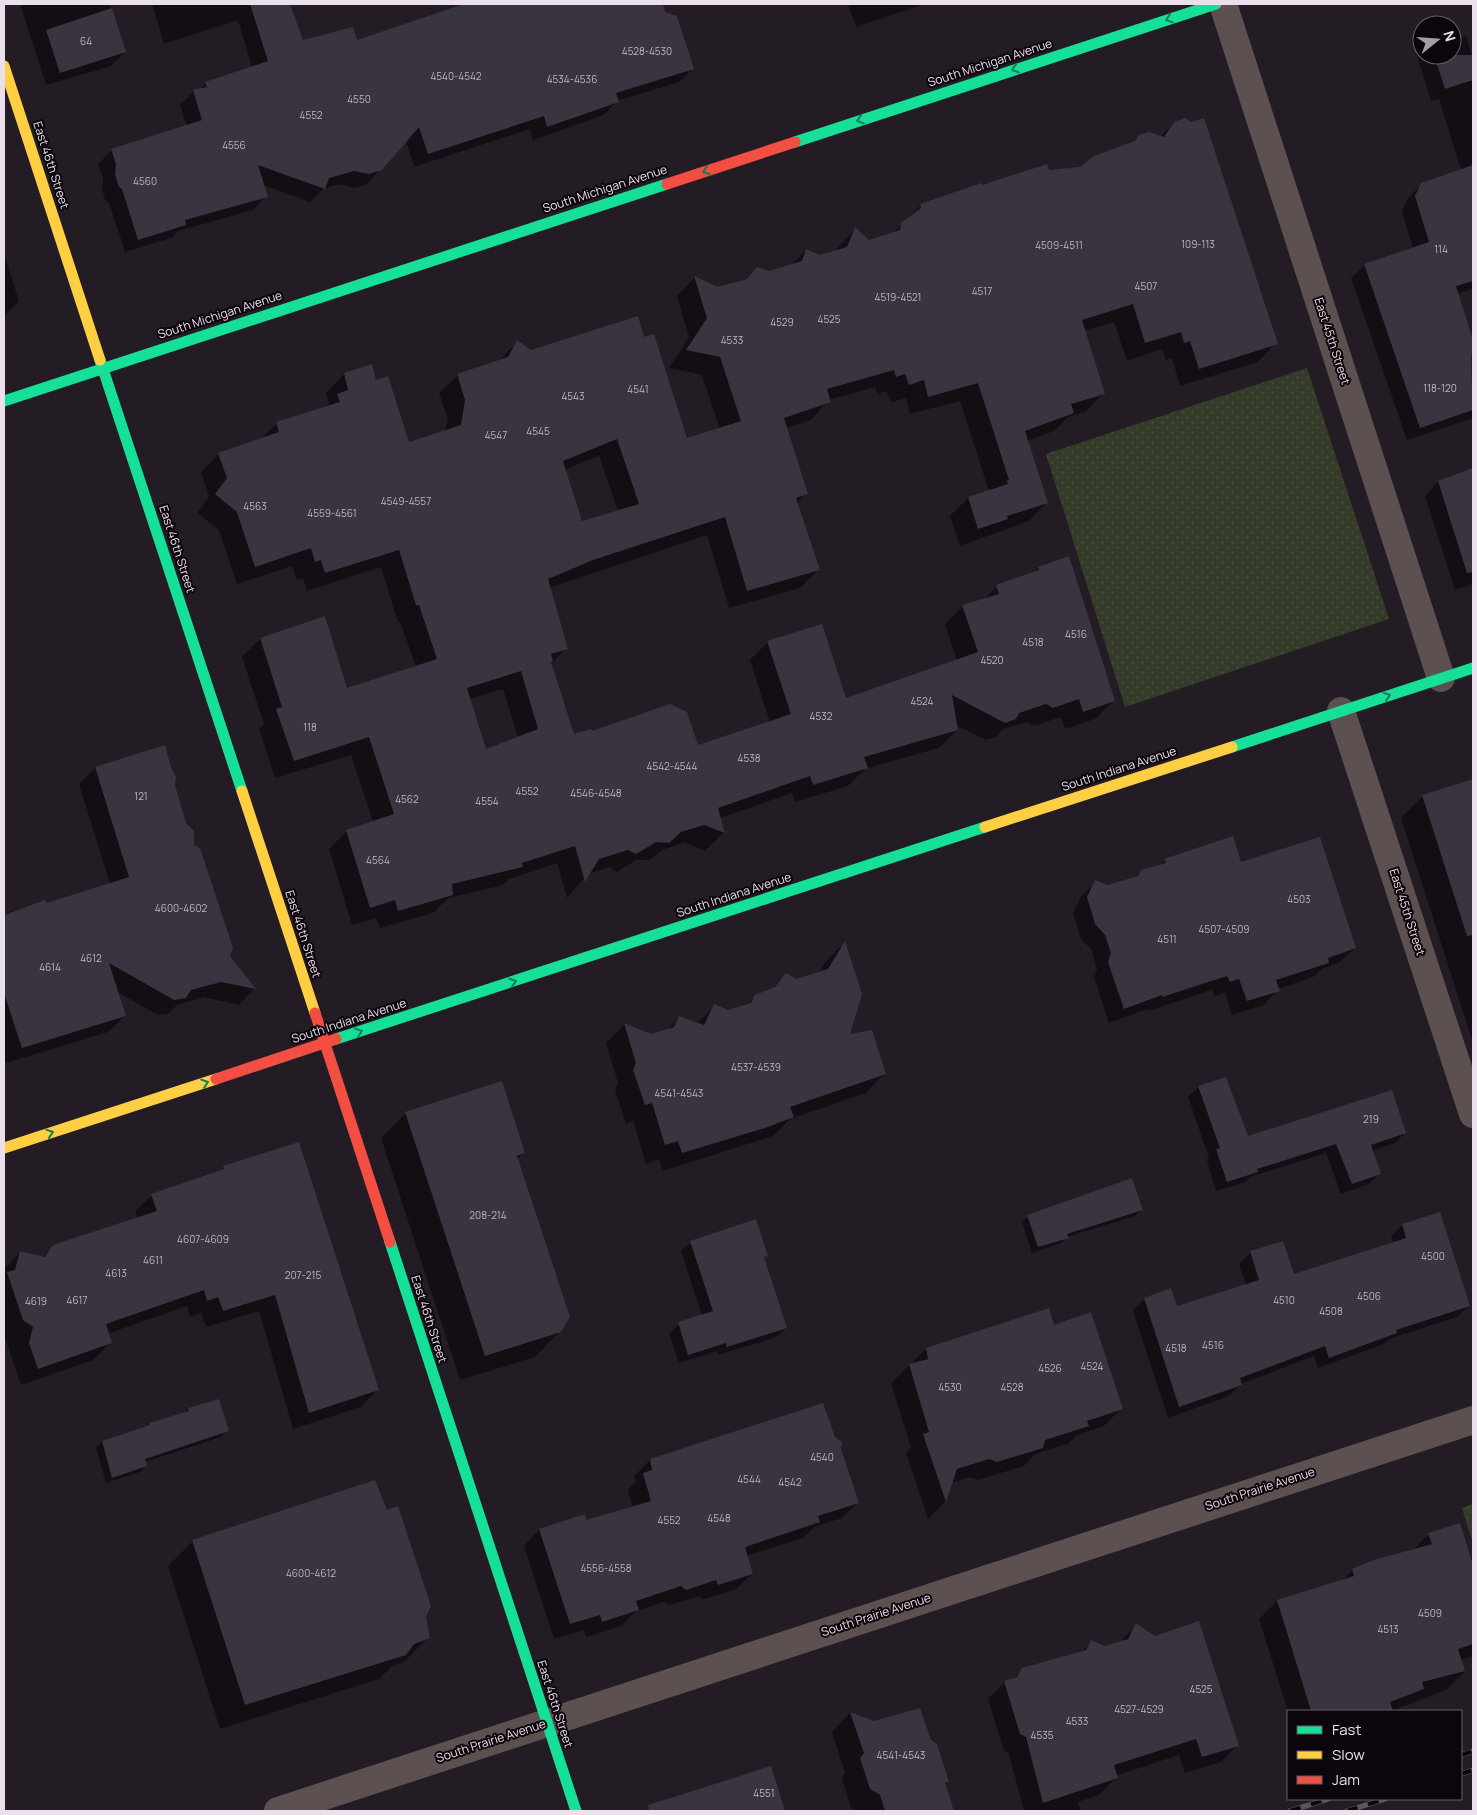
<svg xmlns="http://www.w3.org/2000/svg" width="1477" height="1815" font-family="Manrope,sans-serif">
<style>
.grass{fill:url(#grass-dots)}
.shadow{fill:#0007;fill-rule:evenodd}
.building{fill:#39343f;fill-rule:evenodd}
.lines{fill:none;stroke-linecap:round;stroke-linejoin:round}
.street{stroke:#5d5051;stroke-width:28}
.fast{stroke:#16e098;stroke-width:11}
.slow{stroke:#ffcf43;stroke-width:11}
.jam{stroke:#f24e42;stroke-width:11}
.rail-casing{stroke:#5f5559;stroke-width:5.5}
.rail{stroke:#0c060c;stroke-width:4;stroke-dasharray:11;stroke-linecap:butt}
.oneway{stroke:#127e59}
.labels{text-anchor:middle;stroke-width:4;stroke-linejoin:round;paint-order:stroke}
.number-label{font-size:10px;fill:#beb4bf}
.street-label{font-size:12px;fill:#eadfea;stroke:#0c060c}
</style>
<defs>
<pattern id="grass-dots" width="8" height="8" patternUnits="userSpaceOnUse" patternTransform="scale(1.25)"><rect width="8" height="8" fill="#353b29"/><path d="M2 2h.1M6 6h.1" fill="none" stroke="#494e3e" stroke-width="1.8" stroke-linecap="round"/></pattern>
</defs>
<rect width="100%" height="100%" fill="#241c24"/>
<g class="grass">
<path d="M1307 368 1389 619 1125 707 1046 454Z"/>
<path d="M1473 1504V1543L1462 1508Z"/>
</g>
<g class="shadow">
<path d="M20 4H109L125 52 111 66 46 85Z"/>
<path d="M152 4H289L303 42 356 41 468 4H659L658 10 693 69 679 82 617 101 604 115 533 140 530 129 414 167 406 141 367 184 355 188 339 184 323 189 310 202 263 185 266 196 253 210 178 231 171 238 125 252 109 203 105 200 102 189 103 178 98 164 112 150 187 126 180 105 194 91 199 90 206 83 252 67 238 20 164 44Z"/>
<path d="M848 4H925L856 27Z"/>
<path d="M1422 34V55H1452V40L1466 36 1473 59V289L1457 294 1473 344 1466 367 1473 369V418L1407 440 1351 278 1365 265 1413 249 1402 211 1408 198 1422 184 1461 170 1439 99 1431 101 1413 43Z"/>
<path d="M1174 123 1276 343 1258 362 1180 386 1172 358 1166 360 1162 349 1127 361 1114 322 1084 331 1103 394 1085 412 1068 417 1054 431 1027 441 1047 502 1029 521 960 546 950 516 968 498 989 491 960 401 910 414 906 398 891 402 886 391 878 394 875 387 829 400 811 420 786 428 806 494 797 503 818 570 800 588 729 608 707 535 549 588 567 648 550 665 573 736 591 733 697 747 770 723 750 660 768 642 845 699 957 661 945 624 963 606 983 600 997 586 1032 574 1039 568 1114 701 1095 719 1065 729 1061 717 1034 726 1028 722 1003 729 996 737 986 740 956 725 957 730 939 748 865 769 848 786 795 802 792 793 720 818 723 833 705 851 685 842 662 850 650 860H636L617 872 609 867 588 874 567 898 557 863 509 879 503 885 448 898 433 913 380 928 376 918 352 925 329 849 347 831 373 822 351 755 275 778 259 729 264 724 242 657 260 639 324 617 347 690 416 667 400 622 398 623 381 567 307 591 303 578 297 580 292 566 237 584 219 530 197 513 209 497 201 472 219 454 260 440 277 423 325 408 329 404 326 393 344 374 371 366 376 382 408 444 445 431 448 419 439 393 458 375 498 362 517 342 530 351 643 339 686 440 720 429 702 375 669 368 689 337 677 296 694 278 718 289 745 281 757 269 769 273 790 266 806 250 820 256 835 251 855 229 868 241 892 234 921 205 981 187 1048 172 1080 169 1132 144 1139 136 1160 137ZM599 456 618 511 581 522 564 470ZM503 689 518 738 485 751 469 699Z"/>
<path d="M4 254 19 301 4 316Z"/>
<path d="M1473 469V584L1455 590 1425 496 1438 482Z"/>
<path d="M95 768 173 785 229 956 254 989 239 1005 204 997 177 1005 168 1014 158 1015 117 992 125 1016 108 1032 6 1063 4 1057V914L45 901 46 905 110 884 79 784Z"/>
<path d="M1473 780V1043L1401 818 1423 796Z"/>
<path d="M1165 860 1240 864 1355 948 1340 962 1322 969 1313 977 1278 989 1264 1005 1232 1015 1225 993 1215 996 1212 990 1148 1011 1147 1009 1109 1023 1094 977 1097 969 1091 949 1081 939 1073 913 1081 896 1096 882 1107 887 1134 879 1142 871 1159 866Z"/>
<path d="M845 943 848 1036 885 1073 866 1093 790 1119 773 1136 663 1171 659 1159 646 1164 633 1121 626 1124 615 1090 618 1083 606 1043 624 1025 651 1035 666 1031 680 1017 697 1023 715 1006 727 1011 746 1006 756 996 770 991 786 975 796 981 819 973 826 961Z"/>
<path d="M1199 1087 1247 1138 1405 1133 1395 1143 1372 1151 1380 1173 1369 1184 1341 1194 1326 1153 1250 1177 1246 1182 1216 1191 1207 1161 1209 1158 1188 1097Z"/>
<path d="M406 1113 523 1153 516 1160 560 1331 535 1357 460 1380 381 1138Z"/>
<path d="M224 1168 377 1390 361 1407 293 1429 259 1311 206 1327 201 1313 190 1317 187 1306 107 1334 110 1343 93 1360 21 1385 4 1335V1269L20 1252 43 1258 53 1247 138 1219 135 1211 152 1195 220 1172Z"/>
<path d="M1141 1210 1135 1216 1067 1237 1061 1243 1032 1253 1022 1222 1028 1216Z"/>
<path d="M1439 1214 1469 1306 1457 1317 1389 1339 1384 1344 1318 1368 1314 1356 1241 1384 1229 1396 1168 1418 1133 1311 1144 1299 1170 1290 1176 1308 1246 1285 1239 1264 1251 1252 1293 1275 1393 1243 1391 1237 1402 1225Z"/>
<path d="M691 1242 766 1256 764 1259 786 1327 777 1337 718 1355 717 1351 679 1363 669 1333 679 1324 702 1316 681 1251Z"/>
<path d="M926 1349 1122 1408 1104 1426 1077 1435 1069 1443 1035 1454 1024 1466 978 1480 970 1477 951 1483 945 1502 928 1519 906 1453 911 1448 891 1383Z"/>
<path d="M189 1409 227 1430 221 1437 145 1462 146 1466 140 1472 106 1483 96 1448 102 1442 184 1414Z"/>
<path d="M834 1438 840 1450 858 1502 842 1518 814 1527 803 1538 746 1556 752 1574 736 1589 702 1600 700 1596 669 1605 664 1602 636 1611 621 1626 586 1637 584 1630 554 1639 524 1546 539 1530 586 1521 633 1508 628 1490 636 1481 634 1476 650 1460Z"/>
<path d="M1459 1524 1473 1568V1656L1460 1660 1464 1672 1446 1690 1392 1711H1288L1259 1619 1277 1601 1342 1581 1352 1571 1374 1561 1412 1551 1429 1534Z"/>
<path d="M193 1541 425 1616 429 1637 404 1662 392 1666 379 1679 220 1729 168 1566Z"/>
<path d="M1137 1625 1238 1745 1221 1762 1185 1773 1179 1755 1115 1776 1116 1778 1099 1795 1078 1802 1081 1811H1024L1009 1754 1004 1751 988 1699 1005 1682 1013 1679 1023 1669 1080 1653 1092 1642 1104 1647 1120 1642Z"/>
<path d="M850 1713 930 1741 948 1781 944 1785 953 1811H856L851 1808 842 1778 845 1773 832 1732Z"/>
<path d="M770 1767 784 1811H655L668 1798Z"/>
</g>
<g class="building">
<path d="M250 4H290L303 40 353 27 357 40 464 4H663L665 12 677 16 694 69 616 93 619 102 547 127 544 116 428 154 419 127 382 170 369 174 354 171 329 178 325 189 258 165 268 197 185 220 186 225 138 240 122 189 119 187 115 175 116 164 111 149 202 120 193 90 207 87 205 82 268 61Z"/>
<path d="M112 8 126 52 60 73 46 30Z"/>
<path d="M1434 55H1473V80L1445 89Z"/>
<path d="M1185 118 1191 122 1204 118 1278 344 1199 369 1190 341 1184 343 1181 332 1145 343 1133 304 1082 320 1105 394 1071 404 1074 413 1025 431 1048 503 1007 516 1008 519 978 529 968 497 1008 484 1007 480H1009L978 383 928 397 924 380 909 385 905 374 896 377 894 370 827 389 831 402 784 418 808 494 796 498 820 570 747 591 725 517 593 560 548 579 568 649 551 654 553 661 551 662 574 734 591 729 592 731 670 704 687 712 698 745 791 714 767 641 822 624 846 698 978 652 962 605 999 594 996 585 1039 570 1038 567 1069 556 1115 701 1083 712 1079 699 1053 708 1046 704 1019 713 1016 719 1005 723 952 695 958 730 864 757 868 768 813 785 810 776 718 808 725 833 704 825 681 832 669 843 656 842 636 854 628 850 599 859 585 882 575 846 522 863 523 867 452 884 453 895 398 911 395 900 370 908 346 830 394 814 369 737 294 761 276 709 282 707 260 638 325 616 347 688 437 659 419 605H416L399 550 325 573 321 560 315 562 311 548 255 567 237 512 215 494 227 478 218 453 279 432 276 422 340 402 337 394 348 390 344 373 372 364 376 380 388 376 409 442 461 425 465 400 457 374 508 357 517 340 531 350 638 316 644 337 654 334 687 438 741 421 720 357 686 350 707 318 694 276 718 287 747 279 757 267 769 271 802 261 806 249 820 255 847 247 855 227 869 240 900 230 901 223 921 208 920 204 981 183 982 185 1047 164 1049 170 1080 167 1094 156 1135 141 1139 135 1149 132 1164 137 1174 122ZM617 439 639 504 582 521 563 461ZM521 671 538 729 486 749 467 688Z"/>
<path d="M1473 165V281L1456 286 1473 340 1471 358 1473 410 1420 428 1364 264 1429 242 1415 196 1421 183Z"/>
<path d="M1473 468V572L1467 573 1438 481Z"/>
<path d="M165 745 171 767 176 777 175 785 186 823 194 831V845L200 848 233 948 230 956 256 989 221 982 191 990 186 998 174 1000 109 963 126 1016 22 1048 4 993V915L45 900 47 903 129 877 95 767Z"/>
<path d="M1473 779V935L1467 936 1422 795Z"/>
<path d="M1233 836 1241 862 1320 837 1356 948 1328 958 1329 963 1276 980 1280 991 1247 1001 1239 979 1230 982 1227 976 1162 997V995L1124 1009 1108 962 1111 953 1105 935 1095 924 1087 897 1095 880 1107 885 1138 876 1141 870 1166 863 1164 859Z"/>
<path d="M845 941 862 994 850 1034 872 1030 886 1074 790 1107 794 1117 765 1128 682 1153 678 1141 665 1145 652 1103 645 1105 633 1070 636 1063 624 1023 651 1034 674 1027 679 1016 704 1025 714 1004 728 1010 751 1003 755 995 775 987 786 973 796 979 828 969Z"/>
<path d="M1226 1077 1248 1136 1392 1090 1406 1133 1371 1145 1381 1174 1352 1184 1336 1144 1257 1169 1258 1172 1227 1182 1216 1149 1220 1148 1198 1086Z"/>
<path d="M502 1081 525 1153 517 1156 570 1317 561 1332 485 1356 405 1112Z"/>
<path d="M299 1142 379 1390 309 1413 275 1295 223 1311 218 1297 207 1301 204 1290 106 1324 112 1343 38 1369 29 1343 33 1327 23 1320 7 1272 15 1270 20 1251 45 1257 52 1246 59 1243 157 1211 151 1194 224 1169 223 1166Z"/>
<path d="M1132 1178 1143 1210 1067 1234 1069 1238 1038 1247 1027 1215Z"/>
<path d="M1440 1212 1470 1306 1396 1330 1397 1333 1329 1358 1325 1346 1240 1378 1242 1385 1179 1407 1144 1298 1171 1288 1177 1306 1259 1280 1250 1251 1283 1241 1294 1274 1406 1238 1402 1224Z"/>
<path d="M756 1219 768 1256 764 1257 787 1328 727 1347 726 1343 688 1355 678 1322 713 1311 690 1241Z"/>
<path d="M1049 1308 1054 1325 1091 1312 1123 1409 1087 1421 1089 1426 1045 1440 1043 1448 997 1462 989 1459 957 1469 946 1502 923 1434 929 1432 909 1364 928 1359 926 1348Z"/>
<path d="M219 1399 229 1431 145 1459 147 1466 112 1478 102 1441 150 1425 149 1423 189 1411 188 1408Z"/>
<path d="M823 1403 835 1437 842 1442 841 1449 859 1503 818 1516 820 1522 745 1547 753 1574 718 1585 716 1580 686 1590 681 1586 636 1601 639 1610 602 1622 600 1615 570 1624 539 1529 585 1514 586 1520 651 1501 643 1473 652 1470 650 1459Z"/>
<path d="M375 1480 387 1510 398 1506 431 1606 426 1617 430 1638 414 1644 406 1655 245 1705 192 1540Z"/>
<path d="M1460 1523 1473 1565V1644L1458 1649 1465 1671 1422 1682 1424 1689 1390 1702 1393 1711H1311L1277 1600 1354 1576 1352 1569 1374 1560 1432 1544 1428 1533Z"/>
<path d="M1199 1621 1239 1746 1202 1757 1196 1739 1114 1765 1118 1778 1043 1803 1026 1737 1020 1734 1004 1681 1017 1677 1022 1668 1086 1650 1091 1640 1104 1646 1128 1639 1136 1623 1155 1636Z"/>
<path d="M920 1708 931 1740 937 1744 949 1782 945 1783 954 1811H885L880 1795 870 1789 860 1758 864 1753 850 1712 874 1721Z"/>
<path d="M771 1766 785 1811H649L648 1805Z"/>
</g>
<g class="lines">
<g class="street">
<path d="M1223 4 1441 678"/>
<path d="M1341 711 1473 1114"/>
<path d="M278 1811 1473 1420"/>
</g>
<g class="fast">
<path d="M795 142 1216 4"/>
<path d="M100 360 242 791"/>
<path d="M4 401 667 184"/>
<path d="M1232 747 1473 668"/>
<path d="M336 1039 985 827"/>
<path d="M390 1242 576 1811"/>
</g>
<g class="slow">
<path d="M4 66 100 360"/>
<path d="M242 791 315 1013"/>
<path d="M985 827 1232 747"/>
<path d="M4 1148 216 1079"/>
</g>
<g class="jam">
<path d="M667 184 795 142"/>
<path d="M315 1013 390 1242"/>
<path d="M216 1079 336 1039"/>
</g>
<g class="rail-casing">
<g id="rail">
<path d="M1461 1755 1473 1751"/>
<path d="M1461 1774 1473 1770"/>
<path d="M1290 1811 1328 1799"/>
<path d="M1347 1811 1385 1799"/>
</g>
</g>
<use href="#rail" class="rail"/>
</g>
<defs><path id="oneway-chevron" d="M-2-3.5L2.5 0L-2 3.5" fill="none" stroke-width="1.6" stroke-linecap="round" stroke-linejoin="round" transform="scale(1.25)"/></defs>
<g class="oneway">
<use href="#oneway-chevron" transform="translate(1169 19) rotate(162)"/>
<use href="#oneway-chevron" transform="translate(1015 69) rotate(162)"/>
<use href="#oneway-chevron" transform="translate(860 120) rotate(162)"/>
<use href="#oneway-chevron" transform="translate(706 171) rotate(162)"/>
<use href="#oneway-chevron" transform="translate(1387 696) rotate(-18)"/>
<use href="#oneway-chevron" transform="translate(513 982) rotate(-18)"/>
<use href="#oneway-chevron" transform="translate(359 1032) rotate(-18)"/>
<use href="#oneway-chevron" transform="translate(205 1083) rotate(-18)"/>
<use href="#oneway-chevron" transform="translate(50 1133) rotate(-18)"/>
</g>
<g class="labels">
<g class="number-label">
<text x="86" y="45">64</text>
<text x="647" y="55">4528-4530</text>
<text x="456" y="80">4540-4542</text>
<text x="572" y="83">4534-4536</text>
<text x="359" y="103">4550</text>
<text x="311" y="119">4552</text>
<text x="234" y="149">4556</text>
<text x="145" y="185">4560</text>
<text x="1198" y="248">109-113</text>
<text x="1059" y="249">4509-4511</text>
<text x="1441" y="253">114</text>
<text x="1146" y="290">4507</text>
<text x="982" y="295">4517</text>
<text x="898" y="301">4519-4521</text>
<text x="829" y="323">4525</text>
<text x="782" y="326">4529</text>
<text x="732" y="344">4533</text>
<text x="1440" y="392">118-120</text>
<text x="638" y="393">4541</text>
<text x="573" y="400">4543</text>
<text x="538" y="435">4545</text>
<text x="496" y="439">4547</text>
<text x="406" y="505">4549-4557</text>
<text x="255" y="510">4563</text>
<text x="332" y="517">4559-4561</text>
<text x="1076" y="638">4516</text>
<text x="1033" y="646">4518</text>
<text x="992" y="664">4520</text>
<text x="922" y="705">4524</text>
<text x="821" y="720">4532</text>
<text x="310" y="731">118</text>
<text x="749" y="762">4538</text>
<text x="672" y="770">4542-4544</text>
<text x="527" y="795">4552</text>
<text x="596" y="797">4546-4548</text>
<text x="141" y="800">121</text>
<text x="407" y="803">4562</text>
<text x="487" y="805">4554</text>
<text x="378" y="864">4564</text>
<text x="1299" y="903">4503</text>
<text x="181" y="912">4600-4602</text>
<text x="1224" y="933">4507-4509</text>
<text x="1167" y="943">4511</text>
<text x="91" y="962">4612</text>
<text x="50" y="971">4614</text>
<text x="756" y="1071">4537-4539</text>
<text x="679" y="1097">4541-4543</text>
<text x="1371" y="1123">219</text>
<text x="488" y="1219">208-214</text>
<text x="203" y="1243">4607-4609</text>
<text x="1433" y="1260">4500</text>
<text x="153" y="1264">4611</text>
<text x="116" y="1277">4613</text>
<text x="303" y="1279">207-215</text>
<text x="1369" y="1300">4506</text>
<text x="77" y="1304">4617</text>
<text x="1284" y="1304">4510</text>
<text x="36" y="1305">4619</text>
<text x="1331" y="1315">4508</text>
<text x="1213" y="1349">4516</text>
<text x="1176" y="1352">4518</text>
<text x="1092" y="1370">4524</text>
<text x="1050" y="1372">4526</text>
<text x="950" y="1391">4530</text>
<text x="1012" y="1391">4528</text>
<text x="822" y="1461">4540</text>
<text x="749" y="1483">4544</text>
<text x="790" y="1486">4542</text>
<text x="719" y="1522">4548</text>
<text x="669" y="1524">4552</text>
<text x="606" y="1572">4556-4558</text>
<text x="311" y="1577">4600-4612</text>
<text x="1430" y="1617">4509</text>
<text x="1388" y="1633">4513</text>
<text x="1201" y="1693">4525</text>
<text x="1139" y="1713">4527-4529</text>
<text x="1077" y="1725">4533</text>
<text x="1042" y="1739">4535</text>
<text x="901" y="1759">4541-4543</text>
<text x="764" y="1797">4551</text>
</g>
<g class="street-label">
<text transform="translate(990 63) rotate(-18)" y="4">South Michigan Avenue</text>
<text transform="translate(51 165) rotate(72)" y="4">East 46th Street</text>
<text transform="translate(605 189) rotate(-18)" y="4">South Michigan Avenue</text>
<text transform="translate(220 315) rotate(-18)" y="4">South Michigan Avenue</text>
<text transform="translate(1332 341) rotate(72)" y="4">East 45th Street</text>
<text transform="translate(177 549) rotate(72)" y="4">East 46th Street</text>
<text transform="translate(1119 769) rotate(-18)" y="4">South Indiana Avenue</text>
<text transform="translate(734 895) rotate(-18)" y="4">South Indiana Avenue</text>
<text transform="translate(1407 912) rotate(72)" y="4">East 45th Street</text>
<text transform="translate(303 934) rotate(72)" y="4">East 46th Street</text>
<text transform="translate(349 1021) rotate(-18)" y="4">South Indiana Avenue</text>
<text transform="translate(429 1319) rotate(72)" y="4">East 46th Street</text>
<text transform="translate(1260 1489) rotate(-18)" y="4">South Prairie Avenue</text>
<text transform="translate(876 1615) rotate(-18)" y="4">South Prairie Avenue</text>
<text transform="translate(555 1704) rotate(72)" y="4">East 46th Street</text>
<text transform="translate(491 1741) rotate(-18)" y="4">South Prairie Avenue</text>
</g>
</g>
<rect width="1477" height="1815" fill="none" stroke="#eadfea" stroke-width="10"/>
<rect x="1287" y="1710" width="175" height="90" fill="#0c060c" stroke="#655d65"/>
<rect x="1297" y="1726" width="25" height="8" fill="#16e098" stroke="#655d65"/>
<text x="1332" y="1735" font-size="15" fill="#eadfea">Fast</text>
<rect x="1297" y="1751" width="25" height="8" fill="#ffcf43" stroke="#655d65"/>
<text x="1332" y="1760" font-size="15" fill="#eadfea">Slow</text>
<rect x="1297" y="1776" width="25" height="8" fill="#f24e42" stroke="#655d65"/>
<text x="1332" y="1785" font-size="15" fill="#eadfea">Jam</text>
<g transform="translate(1437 40) rotate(73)"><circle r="24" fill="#0c060c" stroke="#655d65"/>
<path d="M0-4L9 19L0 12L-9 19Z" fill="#a59ba5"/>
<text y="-8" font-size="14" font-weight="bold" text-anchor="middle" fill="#eadfea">N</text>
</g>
</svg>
